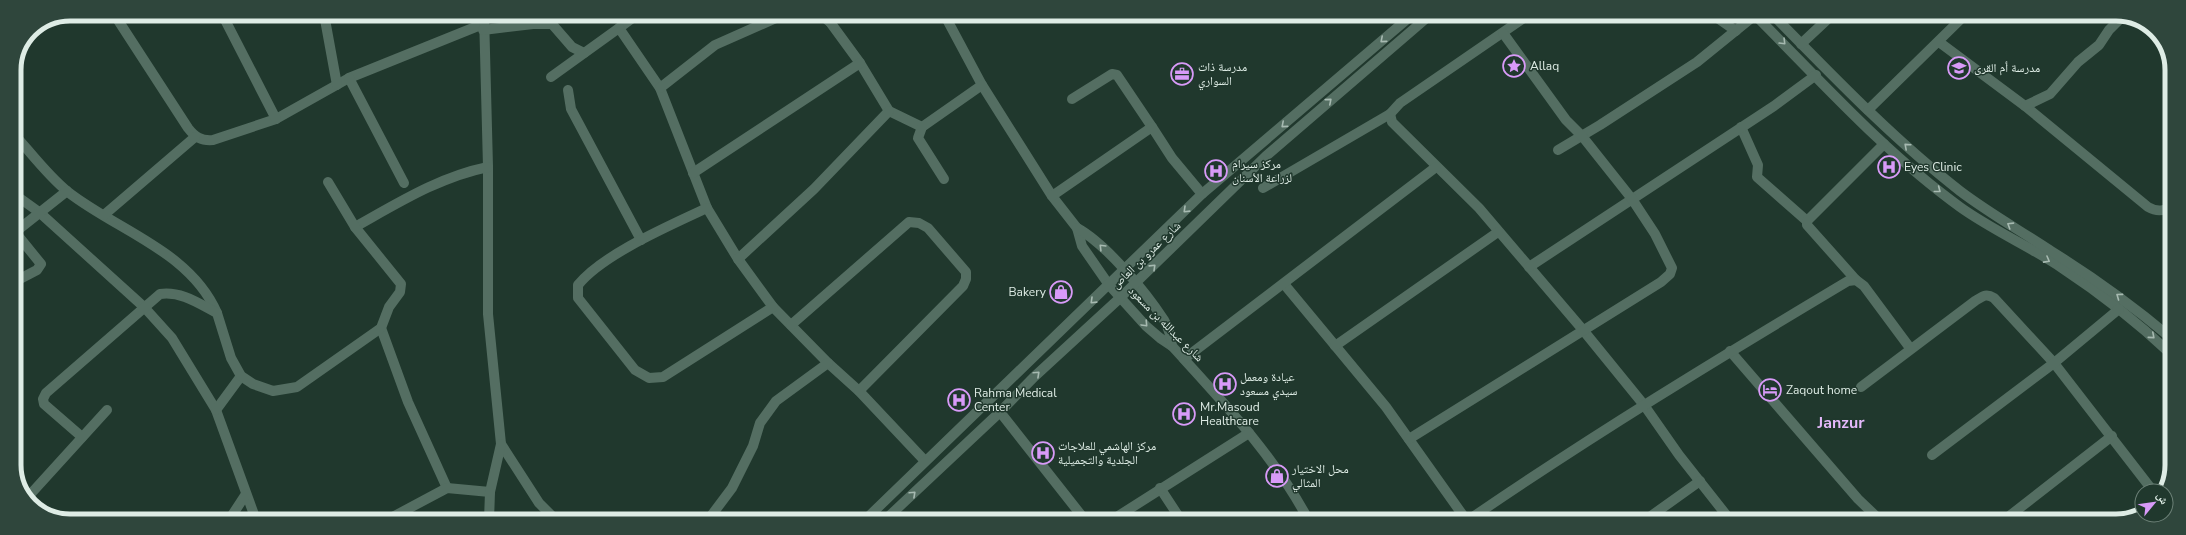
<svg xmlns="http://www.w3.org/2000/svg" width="2186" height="535" font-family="'Nunito Sans','Noto Naskh Arabic',sans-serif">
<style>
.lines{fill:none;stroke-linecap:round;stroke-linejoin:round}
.minor{stroke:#546e62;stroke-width:10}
.oneway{stroke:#a7bab1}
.labels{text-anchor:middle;stroke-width:3;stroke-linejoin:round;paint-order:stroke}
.poi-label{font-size:12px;fill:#deece5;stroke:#20382d;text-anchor:start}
.street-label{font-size:12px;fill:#deece5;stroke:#20382d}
.district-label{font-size:16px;font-weight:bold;fill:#e4b9fb;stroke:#20382d}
.rim{fill:none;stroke:#deece5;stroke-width:5}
</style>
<rect width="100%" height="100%" fill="#20382d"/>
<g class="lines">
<g class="minor">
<path d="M114 14 188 128C195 137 201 141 213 140L276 119 349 78 483 24"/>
<path d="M222 14 276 119"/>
<path d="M324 14 337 85"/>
<path d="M484 14 488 167V314L501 444 539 503 556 520"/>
<path d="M820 14 830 22"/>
<path d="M839 14 830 22 860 63 889 111 922 127"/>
<path d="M944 14 982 85 1052 196 1077 228 1082 246 1109 285 1146 326 1160 338 1172 346C1222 401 1274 455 1309 521"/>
<path d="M1713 15 1736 31"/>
<path d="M1755 15C1821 81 1884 152 1960 207 1992 230 2029 246 2062 268 2100 293 2137 322 2171 354"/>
<path d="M1773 15C1833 76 1893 139 1960 191 1989 213 2021 231 2051 251 2093 277 2133 306 2171 338"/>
<path d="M619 28 638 14"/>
<path d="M483 30 533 24H552L572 47 584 53"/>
<path d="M28 36 40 27"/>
<path d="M1939 42 2025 106 2148 207C2157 212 2164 212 2172 205"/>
<path d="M1801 44 1832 15"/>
<path d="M551 77 619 28 660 88 707 208 738 259 773 307 828 363 859 391 925 461"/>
<path d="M349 78 404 183"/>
<path d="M660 88 715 45 785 14"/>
<path d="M568 90 571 109 641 240"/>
<path d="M1072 99 1112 74 1117 75 1152 127"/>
<path d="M2025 106 2050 94 2078 62 2099 45 2109 30 2124 15"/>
<path d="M1868 110 1965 15"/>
<path d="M1390 114 1392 122 1479 208 1583 330 1644 405 1679 455 1731 521"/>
<path d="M1741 127 1758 165 1757 177 1807 221"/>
<path d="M14 134C31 153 48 176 68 192 118 231 190 251 217 313"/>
<path d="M1884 144 1807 221V225L1856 280 1864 286 1910 348"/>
<path d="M1558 150 1600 125 1697 62 1755 15"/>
<path d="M693 173 860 63"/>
<path d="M944 179 918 138 922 127 982 85"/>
<path d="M1263 188 1390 114 1400 103 1528 15"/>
<path d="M14 194 39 212 144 307 172 338 216 410 256 520"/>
<path d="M1052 196 1152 127 1172 158 1202 194"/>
<path d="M707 208C671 225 603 254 578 285V298L635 370 649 378 663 377 773 307"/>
<path d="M104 215 195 137"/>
<path d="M355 227C398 203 439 177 488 167"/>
<path d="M1077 228C1106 244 1145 291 1164 320 1168 327 1171 337 1172 346"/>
<path d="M14 233 67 191"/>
<path d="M738 259 814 189 889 111"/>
<path d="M1529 267 1774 106 1816 75"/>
<path d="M14 282 37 270 41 264 15 232"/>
<path d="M1284 284 1386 407 1467 521"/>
<path d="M791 325 909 222 919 223 928 228 966 272V279L963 286 859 391"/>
<path d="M381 328 408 402 447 488"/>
<path d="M1335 346 1498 232"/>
<path d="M1730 351 1858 499 1881 521"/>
<path d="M1184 359 1436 167"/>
<path d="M1861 387 1975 301C1983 296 1986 293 1994 298L2054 363 2153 491"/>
<path d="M216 410 241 376"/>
<path d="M1000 412 1085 520"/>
<path d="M82 437 44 404 43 399 46 393 160 294C181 291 198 303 217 313L231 358 241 376 253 384 273 391 297 387 381 328 389 307 400 292 401 284 355 227 328 182"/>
<path d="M1409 439 1661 282 1670 274 1672 268 1655 234 1632 199 1582 136 1566 120 1503 33"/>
<path d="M1932 455 2054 363 2119 309"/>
<path d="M1160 488 1181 520"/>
<path d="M27 498 107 410"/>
<path d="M229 520 246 494"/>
<path d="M387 520 447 488 490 492"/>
<path d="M489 520 490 492 501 444"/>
<path d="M708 520 732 488 753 446 760 423 776 401 828 363"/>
<path d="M865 520 1202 194 1412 15"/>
<path d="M885 520 1000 412 1034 377 1121 297 1266 156 1430 15"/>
<path d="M1112 520 1249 433"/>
<path d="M1467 521C1591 436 1719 358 1848 281L1856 280"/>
<path d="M1644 521 1700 481"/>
<path d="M2003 521 2112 436"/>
</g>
</g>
<defs><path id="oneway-chevron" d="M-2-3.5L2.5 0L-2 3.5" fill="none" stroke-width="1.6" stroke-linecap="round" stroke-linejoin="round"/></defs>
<g class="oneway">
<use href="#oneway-chevron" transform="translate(1383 40) rotate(139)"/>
<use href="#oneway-chevron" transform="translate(1783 42) rotate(45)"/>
<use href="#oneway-chevron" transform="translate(1329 101) rotate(-41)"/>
<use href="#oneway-chevron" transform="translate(1284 125) rotate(139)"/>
<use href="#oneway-chevron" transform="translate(1907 146) rotate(-138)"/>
<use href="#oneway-chevron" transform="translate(1938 190) rotate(38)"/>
<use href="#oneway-chevron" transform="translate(1186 210) rotate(136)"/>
<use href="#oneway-chevron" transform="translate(2010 225) rotate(-148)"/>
<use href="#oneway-chevron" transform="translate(1102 247) rotate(-135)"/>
<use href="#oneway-chevron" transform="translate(2047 260) rotate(29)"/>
<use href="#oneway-chevron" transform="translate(1153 267) rotate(-44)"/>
<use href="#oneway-chevron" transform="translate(2119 296) rotate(-144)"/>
<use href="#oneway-chevron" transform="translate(1093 301) rotate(136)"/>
<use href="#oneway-chevron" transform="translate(1145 324) rotate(47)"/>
<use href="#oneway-chevron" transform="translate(2152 336) rotate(41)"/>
<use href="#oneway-chevron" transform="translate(1037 374) rotate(-43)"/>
<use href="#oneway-chevron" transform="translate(913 494) rotate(-43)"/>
</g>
<defs>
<g id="sight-ring" transform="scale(1.15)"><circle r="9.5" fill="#20382d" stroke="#d89af8" stroke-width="1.5"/><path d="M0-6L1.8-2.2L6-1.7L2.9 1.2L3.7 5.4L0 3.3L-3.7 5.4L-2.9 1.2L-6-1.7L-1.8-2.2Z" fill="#d89af8"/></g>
<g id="school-ring" transform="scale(1.15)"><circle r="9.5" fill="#20382d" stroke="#d89af8" stroke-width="1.5"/><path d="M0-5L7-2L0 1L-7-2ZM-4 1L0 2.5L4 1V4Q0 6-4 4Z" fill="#d89af8"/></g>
<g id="office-ring" transform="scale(1.15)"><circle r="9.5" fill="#20382d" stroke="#d89af8" stroke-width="1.5"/><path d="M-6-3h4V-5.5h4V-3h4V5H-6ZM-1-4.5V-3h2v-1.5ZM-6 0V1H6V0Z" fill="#d89af8"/></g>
<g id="hospital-ring" transform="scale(1.15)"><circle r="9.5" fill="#20382d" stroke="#d89af8" stroke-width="1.5"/><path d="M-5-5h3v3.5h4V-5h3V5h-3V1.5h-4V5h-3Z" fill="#d89af8"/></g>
<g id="shop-ring" transform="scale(1.15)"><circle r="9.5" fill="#20382d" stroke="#d89af8" stroke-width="1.5"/><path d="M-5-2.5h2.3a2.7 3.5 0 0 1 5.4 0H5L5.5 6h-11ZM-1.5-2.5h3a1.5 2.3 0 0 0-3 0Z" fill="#d89af8"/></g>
<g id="hotel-ring" transform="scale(1.15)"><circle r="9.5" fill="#20382d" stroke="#d89af8" stroke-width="1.5"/><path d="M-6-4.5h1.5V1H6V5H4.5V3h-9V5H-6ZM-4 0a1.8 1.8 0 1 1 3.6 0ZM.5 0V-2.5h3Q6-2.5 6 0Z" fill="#d89af8"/></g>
</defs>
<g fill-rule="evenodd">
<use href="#sight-ring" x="1514" y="66"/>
<use href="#school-ring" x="1959" y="68"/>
<use href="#office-ring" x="1182" y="74"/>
<use href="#hospital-ring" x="1889" y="167"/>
<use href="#hospital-ring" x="1216" y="171"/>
<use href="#shop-ring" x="1061" y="292"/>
<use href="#hospital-ring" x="1225" y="384"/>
<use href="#hotel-ring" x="1770" y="390"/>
<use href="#hospital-ring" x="959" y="400"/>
<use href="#hospital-ring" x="1184" y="414"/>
<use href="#hospital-ring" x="1043" y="453"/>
<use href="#shop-ring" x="1277" y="476"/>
</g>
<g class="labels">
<g class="poi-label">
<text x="1530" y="70">Allaq</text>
<text x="1198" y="71">مدرسة ذات<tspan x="1198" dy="14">السواري</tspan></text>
<text x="1974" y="72">مدرسة أم القرى</text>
<text x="1232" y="168">مركز سيرام<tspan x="1232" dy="14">لزراعة الأسنان</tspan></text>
<text x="1904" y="171">Eyes Clinic</text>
<text x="1046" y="296" text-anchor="end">Bakery</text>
<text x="1240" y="381">عيادة ومعمل<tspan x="1240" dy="14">سيدي مسعود</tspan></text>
<text x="1786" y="394">Zaqout home</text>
<text x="974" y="397">Rahma Medical<tspan x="974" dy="14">Center</tspan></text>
<text x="1200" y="411">Mr.Masoud<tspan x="1200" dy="14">Healthcare</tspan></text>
<text x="1058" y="450">مركز الهاشمي للعلاجات<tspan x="1058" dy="14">الجلدية والتجميلية</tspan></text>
<text x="1292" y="473">محل الاختيار<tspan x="1292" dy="14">المثالي</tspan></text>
</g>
<g class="street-label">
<text transform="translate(1146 255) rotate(-44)" y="4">شارع عمرو بن العاص</text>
<text transform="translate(1166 324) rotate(45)" y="4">شارع عبدالله بن مسعود</text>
</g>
<g class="district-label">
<text x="1841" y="428">Janzur</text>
</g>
</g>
<path d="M0 0H2186V535H0ZM70 21H2116A49 49 0 0 1 2165 70V465A49 49 0 0 1 2116 514H70A49 49 0 0 1 21 465V70A49 49 0 0 1 70 21Z" fill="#2f463c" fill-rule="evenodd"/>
<path class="rim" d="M70 21H2116A49 49 0 0 1 2165 70V465A49 49 0 0 1 2116 514H70A49 49 0 0 1 21 465V70A49 49 0 0 1 70 21Z"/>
<g transform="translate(2154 503) rotate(61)"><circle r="19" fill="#20382d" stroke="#6c8077"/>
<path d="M0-3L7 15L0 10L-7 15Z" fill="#d89af8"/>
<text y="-6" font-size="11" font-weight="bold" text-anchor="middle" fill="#deece5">ش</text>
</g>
</svg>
